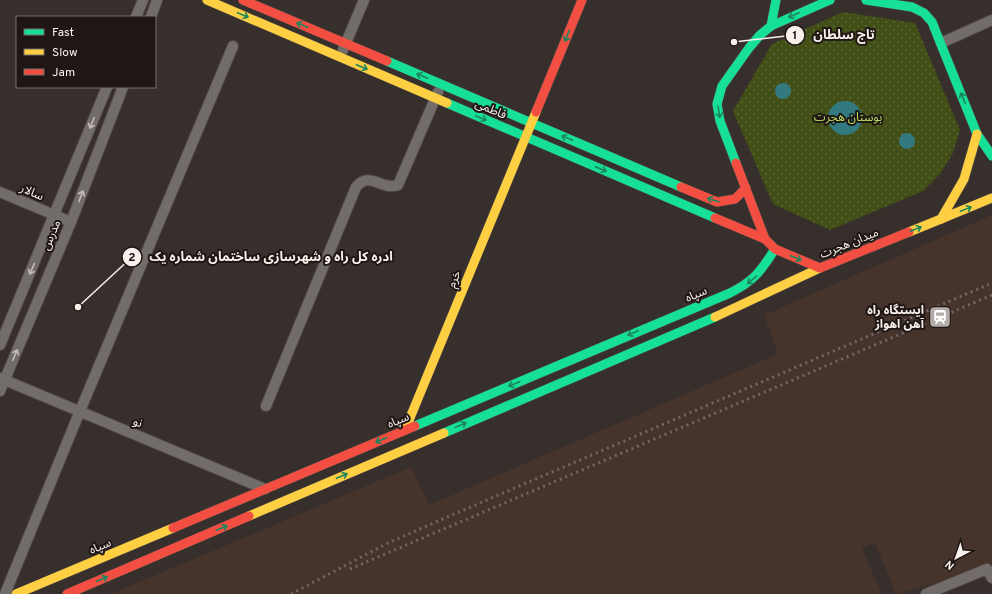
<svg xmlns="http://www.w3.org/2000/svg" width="992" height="594" font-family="Overpass,'Noto Sans Arabic',sans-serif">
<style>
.built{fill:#46332b}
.park{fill:url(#park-dots)}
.water{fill:#327a80}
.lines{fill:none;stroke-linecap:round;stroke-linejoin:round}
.street-casing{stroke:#524b49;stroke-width:12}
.fast-casing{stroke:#524b49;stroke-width:10}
.slow-casing{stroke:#524b49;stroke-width:10}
.jam-casing{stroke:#524b49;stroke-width:10}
.street{stroke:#736d6a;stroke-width:10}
.fast{stroke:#16e098;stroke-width:9}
.slow{stroke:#ffcf43;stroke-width:9}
.jam{stroke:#f24e42;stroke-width:9}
.rail{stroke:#6f6967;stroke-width:3;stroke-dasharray:2 4;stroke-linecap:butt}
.oneway{stroke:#1a865d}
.oneway2{stroke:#c3bcb8}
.labels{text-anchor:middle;stroke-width:4;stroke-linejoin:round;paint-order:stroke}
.street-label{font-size:12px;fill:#f9f0ec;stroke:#1e1714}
.park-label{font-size:12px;fill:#bcde60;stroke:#1e1714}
.poi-label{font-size:12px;font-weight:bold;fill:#f9f0ec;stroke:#1e1714;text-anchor:end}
.leader{fill:none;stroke:#f9f0ec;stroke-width:1.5}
.callout-dot{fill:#f9f0ec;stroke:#1e1714;stroke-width:1.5}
.mark-label{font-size:12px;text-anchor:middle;font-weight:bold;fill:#111}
.callout-label{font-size:13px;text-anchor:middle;font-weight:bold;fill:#f9f0ec;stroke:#1e1714;stroke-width:4;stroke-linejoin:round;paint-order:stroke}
</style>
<defs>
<pattern id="park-dots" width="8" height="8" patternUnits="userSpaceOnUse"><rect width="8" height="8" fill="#414e15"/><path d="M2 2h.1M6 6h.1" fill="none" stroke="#5d6837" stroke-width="1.8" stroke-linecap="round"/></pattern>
</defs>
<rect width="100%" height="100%" fill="#372f2c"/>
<path class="built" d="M992 215V566L990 563 987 569 896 594 875 543 862 548 881 592 880 594H111L411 467 429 505 778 354 764 315Z"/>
<path class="park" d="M843 12 915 23 960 130 953 153 940 174 923 191 830 230 773 204 733 111 772 44Z"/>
<g class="water">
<circle cx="783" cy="91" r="8"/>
<circle cx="845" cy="118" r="17"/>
<circle cx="907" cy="141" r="8"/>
</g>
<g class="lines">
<g class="street-casing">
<g id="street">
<path d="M136 17 143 0"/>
<path d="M151 17 157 0"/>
<path d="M941 43 992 20"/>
<path d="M343 50 364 0"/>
<path d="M0 192 71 222"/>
<path d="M0 345 107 87"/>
<path d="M0 378 265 489"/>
<path d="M0 391 71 222 123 87"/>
<path d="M266 406 356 187C370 170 381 191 398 185L438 92"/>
<path d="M5 594 80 411 233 46"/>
<path d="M926 594 987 569 992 578"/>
</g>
</g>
<g class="fast-casing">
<g id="fast">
<path d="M866 0 912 7 924 13 932 22 977 134 992 156"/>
<path d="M771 26 776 0"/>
<path d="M387 61 681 187"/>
<path d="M447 103 715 218"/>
<path d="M736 163 720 121 717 104 722 86 749 48 760 35 771 26 830 0"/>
<path d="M415 426 730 293C754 281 761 271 775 249"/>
<path d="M444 433 715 317"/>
</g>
</g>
<g class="slow-casing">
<g id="slow">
<path d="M207 0 447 103"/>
<path d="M941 219 992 198"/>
<path d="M909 232 941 219 964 179 977 134"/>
<path d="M715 317 820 268"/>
<path d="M405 430 536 112"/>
<path d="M249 516 444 433"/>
<path d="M16 594 173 528"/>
</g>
</g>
<g class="jam-casing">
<g id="jam">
<path d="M243 0 387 61"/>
<path d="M536 112 582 0"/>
<path d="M736 163 765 239 775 249 820 268 909 232"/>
<path d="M681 187 717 202 735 199 746 188"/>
<path d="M715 218 765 239"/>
<path d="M173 528 415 426"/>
<path d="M67 594 249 516"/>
</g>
</g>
<use href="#street" class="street"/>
<use href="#fast" class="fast"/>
<use href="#slow" class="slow"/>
<use href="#jam" class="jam"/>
<g class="rail">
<path d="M350 569 992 295"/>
<path d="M291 594 388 543 445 518 992 283"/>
</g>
</g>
<defs><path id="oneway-shaft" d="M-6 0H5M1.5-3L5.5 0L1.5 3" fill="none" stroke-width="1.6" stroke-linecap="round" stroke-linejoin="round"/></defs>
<g class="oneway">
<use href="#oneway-shaft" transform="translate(243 15) rotate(23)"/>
<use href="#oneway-shaft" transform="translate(794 15) rotate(156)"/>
<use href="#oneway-shaft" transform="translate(302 25) rotate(-157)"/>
<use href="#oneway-shaft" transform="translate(567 36) rotate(112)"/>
<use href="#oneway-shaft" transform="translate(362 67) rotate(23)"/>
<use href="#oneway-shaft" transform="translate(422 76) rotate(-157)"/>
<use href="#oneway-shaft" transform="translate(963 98) rotate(-112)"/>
<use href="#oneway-shaft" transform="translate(719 112) rotate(80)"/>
<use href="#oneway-shaft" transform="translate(481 118) rotate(23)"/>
<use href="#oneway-shaft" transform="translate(567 138) rotate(-157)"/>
<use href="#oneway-shaft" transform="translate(601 169) rotate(23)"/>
<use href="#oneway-shaft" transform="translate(713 200) rotate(-162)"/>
<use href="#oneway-shaft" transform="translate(966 209) rotate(-22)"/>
<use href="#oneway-shaft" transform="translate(916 229) rotate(-22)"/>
<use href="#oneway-shaft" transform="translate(796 258) rotate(23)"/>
<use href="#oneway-shaft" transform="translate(752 280) rotate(141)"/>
<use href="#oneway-shaft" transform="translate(633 333) rotate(157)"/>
<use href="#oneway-shaft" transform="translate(514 384) rotate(157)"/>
<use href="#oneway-shaft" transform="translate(461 425) rotate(-23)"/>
<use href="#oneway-shaft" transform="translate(381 440) rotate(157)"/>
<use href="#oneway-shaft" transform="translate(342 476) rotate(-23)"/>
<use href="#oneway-shaft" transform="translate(222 528) rotate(-23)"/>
<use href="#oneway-shaft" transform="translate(102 579) rotate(-23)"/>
</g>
<g class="oneway2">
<use href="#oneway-shaft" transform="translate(92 123) rotate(112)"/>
<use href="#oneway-shaft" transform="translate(81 196) rotate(-69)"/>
<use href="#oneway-shaft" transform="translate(32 269) rotate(113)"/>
<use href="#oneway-shaft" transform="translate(15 355) rotate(-67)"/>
</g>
<defs>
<g id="station-square" transform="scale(1.15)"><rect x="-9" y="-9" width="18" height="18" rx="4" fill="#b5aca9" stroke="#1e1714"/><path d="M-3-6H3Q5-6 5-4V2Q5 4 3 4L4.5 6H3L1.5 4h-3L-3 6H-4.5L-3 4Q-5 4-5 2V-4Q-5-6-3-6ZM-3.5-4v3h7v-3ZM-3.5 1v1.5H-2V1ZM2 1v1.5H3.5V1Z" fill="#fff"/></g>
</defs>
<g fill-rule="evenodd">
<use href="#station-square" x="940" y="317"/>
</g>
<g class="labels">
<g class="street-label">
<text transform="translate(491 109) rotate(23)" y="4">فاطمی</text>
<text transform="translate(32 192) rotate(24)" y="4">سالار</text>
<text transform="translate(51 235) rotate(-67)" y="4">مدرس</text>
<text transform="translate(849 243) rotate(-22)" y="4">میدان هجرت</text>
<text transform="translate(454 279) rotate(-68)" y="4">خرم</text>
<text transform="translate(696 294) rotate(-23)" y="4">سپاه</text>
<text transform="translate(398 420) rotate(-23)" y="4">سپاه</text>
<text transform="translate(138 422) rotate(23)" y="4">نو</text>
<text transform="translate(100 546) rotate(-23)" y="4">سپاه</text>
</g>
<g class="park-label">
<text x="848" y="121">بوستان هجرت</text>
</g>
<g class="poi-label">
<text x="924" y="314">ایستگاه راه<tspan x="924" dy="14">آهن اهواز</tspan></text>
</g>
</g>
<path class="leader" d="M734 42L795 35M78 307L132 257"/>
<g class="callout-dot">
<circle cx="734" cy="42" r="4"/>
<circle cx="78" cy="307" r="4"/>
<circle cx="795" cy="35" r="10"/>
<circle cx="132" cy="257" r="10"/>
</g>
<g class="mark-label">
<text x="795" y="39">1</text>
<text x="132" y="261">2</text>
</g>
<g class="callout-label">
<text x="844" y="39">تاج سلطان</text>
<text x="271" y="261">ادره کل راه و شهرسازی ساختمان شماره یک</text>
</g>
<rect x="16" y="16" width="140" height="72" fill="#1e1714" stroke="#766e6a"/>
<rect x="24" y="29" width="20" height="6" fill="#16e098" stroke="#766e6a"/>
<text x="52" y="36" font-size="12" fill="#f9f0ec">Fast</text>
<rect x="24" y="49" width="20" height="6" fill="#ffcf43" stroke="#766e6a"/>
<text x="52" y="56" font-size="12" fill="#f9f0ec">Slow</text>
<rect x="24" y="69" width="20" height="6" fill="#f24e42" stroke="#766e6a"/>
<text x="52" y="76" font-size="12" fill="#f9f0ec">Jam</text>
<g transform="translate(956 558) rotate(221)" stroke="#1e1714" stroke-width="3" paint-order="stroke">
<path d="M0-3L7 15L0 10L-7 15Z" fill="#f9f0ec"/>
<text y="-6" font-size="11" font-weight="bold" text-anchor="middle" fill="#f9f0ec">N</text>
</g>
</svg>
